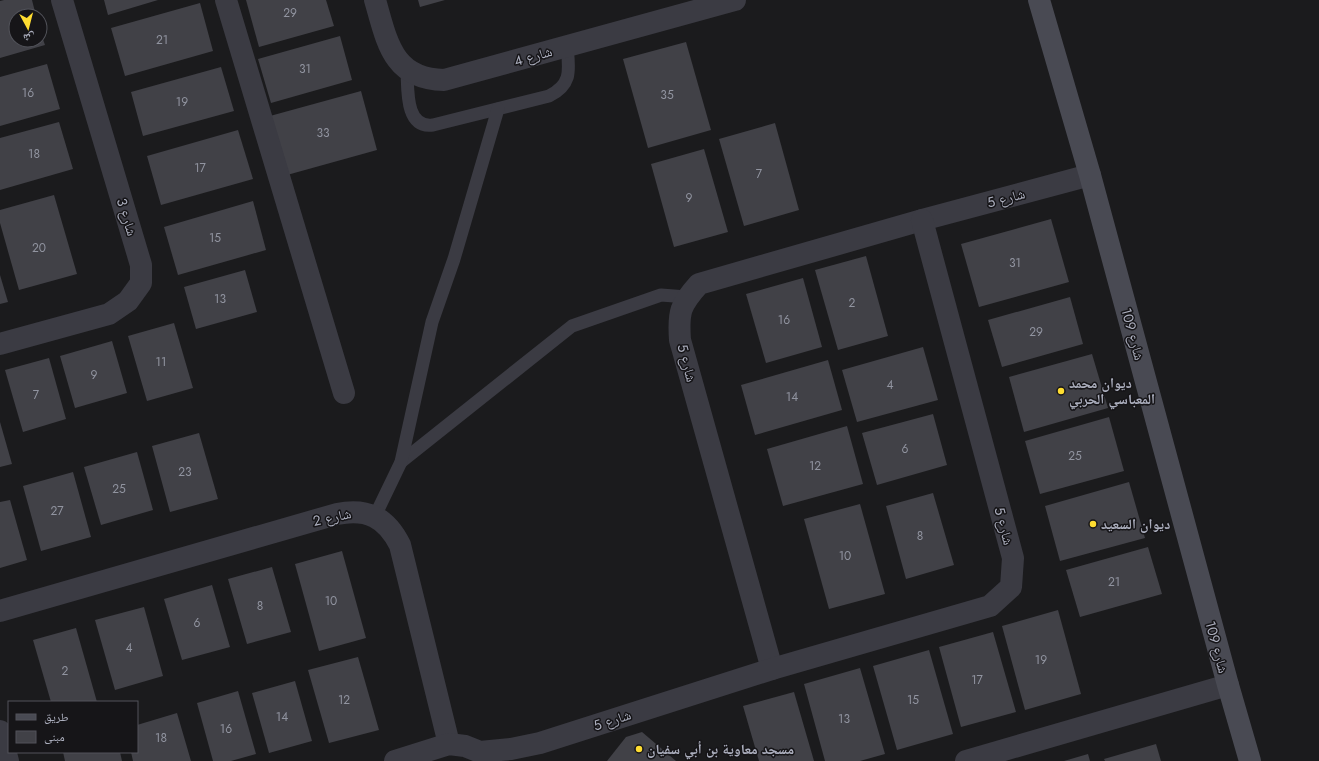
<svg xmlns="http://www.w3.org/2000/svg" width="1319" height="761" font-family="Jost,'Noto Naskh Arabic',sans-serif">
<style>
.building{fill:#414147}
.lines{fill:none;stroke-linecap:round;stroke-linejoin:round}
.lane{stroke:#3b3b43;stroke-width:13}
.street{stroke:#3b3b43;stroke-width:22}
.secondary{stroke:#494a53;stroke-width:22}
.poi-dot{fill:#ffdd31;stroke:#161518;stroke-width:1.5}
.labels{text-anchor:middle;stroke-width:3;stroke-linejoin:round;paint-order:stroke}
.number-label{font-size:12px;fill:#9194a0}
.street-label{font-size:14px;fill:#acafbe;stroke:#161518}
.poi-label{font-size:14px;font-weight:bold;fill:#acafbe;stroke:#161518;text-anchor:start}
</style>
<rect width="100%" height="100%" fill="#1b1b1d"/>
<g class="building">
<path d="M4 0H32L36 16H16V40H40V31L45 45 0 58V1Z"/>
<path d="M104 0H158L108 15Z"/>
<path d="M246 0H326L334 26 259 47Z"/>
<path d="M418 0H445L420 7Z"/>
<path d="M200 3 213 51 125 76 111 28Z"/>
<path d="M340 36 352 80 271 103 258 59Z"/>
<path d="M686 42 711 130 648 148 623 59Z"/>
<path d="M47 64 60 109 0 126V77Z"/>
<path d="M221 67 234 111 143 136 131 92Z"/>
<path d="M361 91 377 150 287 175 270 116Z"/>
<path d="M59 122 73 169 0 190V138Z"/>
<path d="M775 123 799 210 744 226 719 139Z"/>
<path d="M238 130 253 179 161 205 147 156Z"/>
<path d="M704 149 728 232 674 247 651 164Z"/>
<path d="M54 195 77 274 19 290 0 223V210Z"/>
<path d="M253 201 266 250 178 275 164 227Z"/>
<path d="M1051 219 1069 282 979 307 961 244Z"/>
<path d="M866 256 888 336 838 350 815 270Z"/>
<path d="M245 270 257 312 196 329 184 287Z"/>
<path d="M0 275 8 302 0 304Z"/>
<path d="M803 278 822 347 766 363 746 294Z"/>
<path d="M1070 297 1083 344 1002 367 988 320Z"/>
<path d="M174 323 193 388 147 401 128 336Z"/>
<path d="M112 341 127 393 75 408 60 356Z"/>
<path d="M923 347 938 400 857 422 842 370Z"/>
<path d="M1092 354 1108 408 1024 432 1009 377Z"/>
<path d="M49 358 66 419 23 432 5 370Z"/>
<path d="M828 360 842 410 755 435 741 385Z"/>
<path d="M933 414 947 465 877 485 862 433Z"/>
<path d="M1109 417 1124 471 1040 494 1025 441Z"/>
<path d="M0 422 12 464 0 467Z"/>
<path d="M847 426 863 484 783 506 767 449Z"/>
<path d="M199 433 218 499 170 512 152 446Z"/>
<path d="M137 452 153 510 101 525 84 467Z"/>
<path d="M73 472 91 537 41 551 23 486Z"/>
<path d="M1129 482 1145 538 1060 561 1045 506Z"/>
<path d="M933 493 954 565 906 579 886 506Z"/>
<path d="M10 500 27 560 0 568V502Z"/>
<path d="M860 504 885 594 829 609 804 519Z"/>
<path d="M1148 547 1162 594 1080 617 1066 570Z"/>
<path d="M342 551 366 638 319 651 295 564Z"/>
<path d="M272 567 291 632 247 644 228 579Z"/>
<path d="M212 585 230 647 182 660 164 599Z"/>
<path d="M144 607 163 676 115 690 95 620Z"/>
<path d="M1058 610 1081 694 1025 710 1002 626Z"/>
<path d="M76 628 97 702H51L33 640Z"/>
<path d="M993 632 1016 712 961 727 939 647Z"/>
<path d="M929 650 953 734 897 750 873 666Z"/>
<path d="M358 657 379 730 329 743 308 670Z"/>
<path d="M860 668 885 754 860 761H825L804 684Z"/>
<path d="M295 681 312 741 269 753 252 693Z"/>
<path d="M238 691 256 754 231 761H213L197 703Z"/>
<path d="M794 692 814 761H759L743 706Z"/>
<path d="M177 713 191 761H133L131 752H137V725Z"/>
<path d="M642 732 676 761H607L626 737Z"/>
<path d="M1156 744 1161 761H1105L1104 759Z"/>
<path d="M63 752H120L122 761H65Z"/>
<path d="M1088 754 1090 761H1064Z"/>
</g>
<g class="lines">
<g class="lane">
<path d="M407 71C408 89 405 129 433 125L549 96C573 84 569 69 567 46"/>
<path d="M401 462 572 326 661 295 687 297"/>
<path d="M375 516 401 462 432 322 454 259 498 109"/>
</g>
<g class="street">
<path d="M226 0 344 393"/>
<path d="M375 0C387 41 392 79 444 80L735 0"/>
<path d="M0 344 109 314 128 301 141 283V265L62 0"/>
<path d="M0 611 337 514C367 508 386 517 400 545L449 744"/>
<path d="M772 669 680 340C678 312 680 305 699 284L922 220 1090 175"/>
<path d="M0 731 8 761"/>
<path d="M395 761 449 744 465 746 480 752 511 749 540 743 772 669 990 606 1011 587 1013 558 922 220"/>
<path d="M966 761 1228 685"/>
</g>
<path class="secondary" d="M1039 0 1090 175 1228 685 1250 761"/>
</g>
<g class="poi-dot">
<circle cx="1061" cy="391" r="4"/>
<circle cx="1093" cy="524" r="4"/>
<circle cx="639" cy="749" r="4"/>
</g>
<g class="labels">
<g class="number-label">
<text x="290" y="17">29</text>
<text x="162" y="44">21</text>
<text x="305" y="73">31</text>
<text x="28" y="97">16</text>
<text x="667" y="99">35</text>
<text x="182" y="106">19</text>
<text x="323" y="137">33</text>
<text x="34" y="158">18</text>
<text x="200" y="172">17</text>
<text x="759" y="178">7</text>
<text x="689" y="202">9</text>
<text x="215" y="242">15</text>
<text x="39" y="252">20</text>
<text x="1015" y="267">31</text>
<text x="220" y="303">13</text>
<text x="852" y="307">2</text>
<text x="784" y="324">16</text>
<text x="1036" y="336">29</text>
<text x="161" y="366">11</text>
<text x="94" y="379">9</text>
<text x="890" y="389">4</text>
<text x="36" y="399">7</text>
<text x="792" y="401">14</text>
<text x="905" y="453">6</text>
<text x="1075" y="460">25</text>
<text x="815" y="470">12</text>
<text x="185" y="476">23</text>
<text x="119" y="493">25</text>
<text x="57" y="515">27</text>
<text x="920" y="540">8</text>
<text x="845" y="560">10</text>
<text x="1114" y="586">21</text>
<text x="331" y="605">10</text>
<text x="260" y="610">8</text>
<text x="197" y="627">6</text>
<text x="129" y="652">4</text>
<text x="1041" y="664">19</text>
<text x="65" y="675">2</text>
<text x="977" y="684">17</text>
<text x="344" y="704">12</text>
<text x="913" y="704">15</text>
<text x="282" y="721">14</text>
<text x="844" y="723">13</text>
<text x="226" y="733">16</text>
<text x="161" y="742">18</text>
</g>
<g class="street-label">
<text transform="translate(533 56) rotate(-16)" y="5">شارع 4</text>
<text transform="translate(1006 198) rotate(-15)" y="5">شارع 5</text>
<text transform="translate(127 217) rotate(73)" y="5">شارع 3</text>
<text transform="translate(1133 334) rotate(75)" y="5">شارع 109</text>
<text transform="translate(687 363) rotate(75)" y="5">شارع 5</text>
<text transform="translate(332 517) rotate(-12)" y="5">شارع 2</text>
<text transform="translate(1004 526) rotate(75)" y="5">شارع 5</text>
<text transform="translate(1217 647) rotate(75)" y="5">شارع 109</text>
<text transform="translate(612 720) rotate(-18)" y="5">شارع 5</text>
</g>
<g class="poi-label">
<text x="1069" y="388">ديوان محمد<tspan x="1069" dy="16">المعباسي الحربي</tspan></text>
<text x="1101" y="529">ديوان السعيد</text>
<text x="647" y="754">مسجد معاوية بن أبي سفيان</text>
</g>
</g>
<rect x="8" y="701" width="130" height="52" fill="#161518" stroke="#52535a"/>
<rect x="16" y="714" width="20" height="6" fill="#494a53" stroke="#52535a"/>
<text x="44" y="721" font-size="12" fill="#acafbe">طريق</text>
<rect x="16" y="731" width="20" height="12" fill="#414147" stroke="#52535a"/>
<text x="44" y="741" font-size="12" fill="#acafbe">مبنى</text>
<g transform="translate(28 28) rotate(173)"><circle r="19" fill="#161518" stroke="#52535a"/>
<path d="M0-3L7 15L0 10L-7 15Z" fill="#ffdd31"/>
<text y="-6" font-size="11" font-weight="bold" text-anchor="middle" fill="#acafbe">ش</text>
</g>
</svg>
